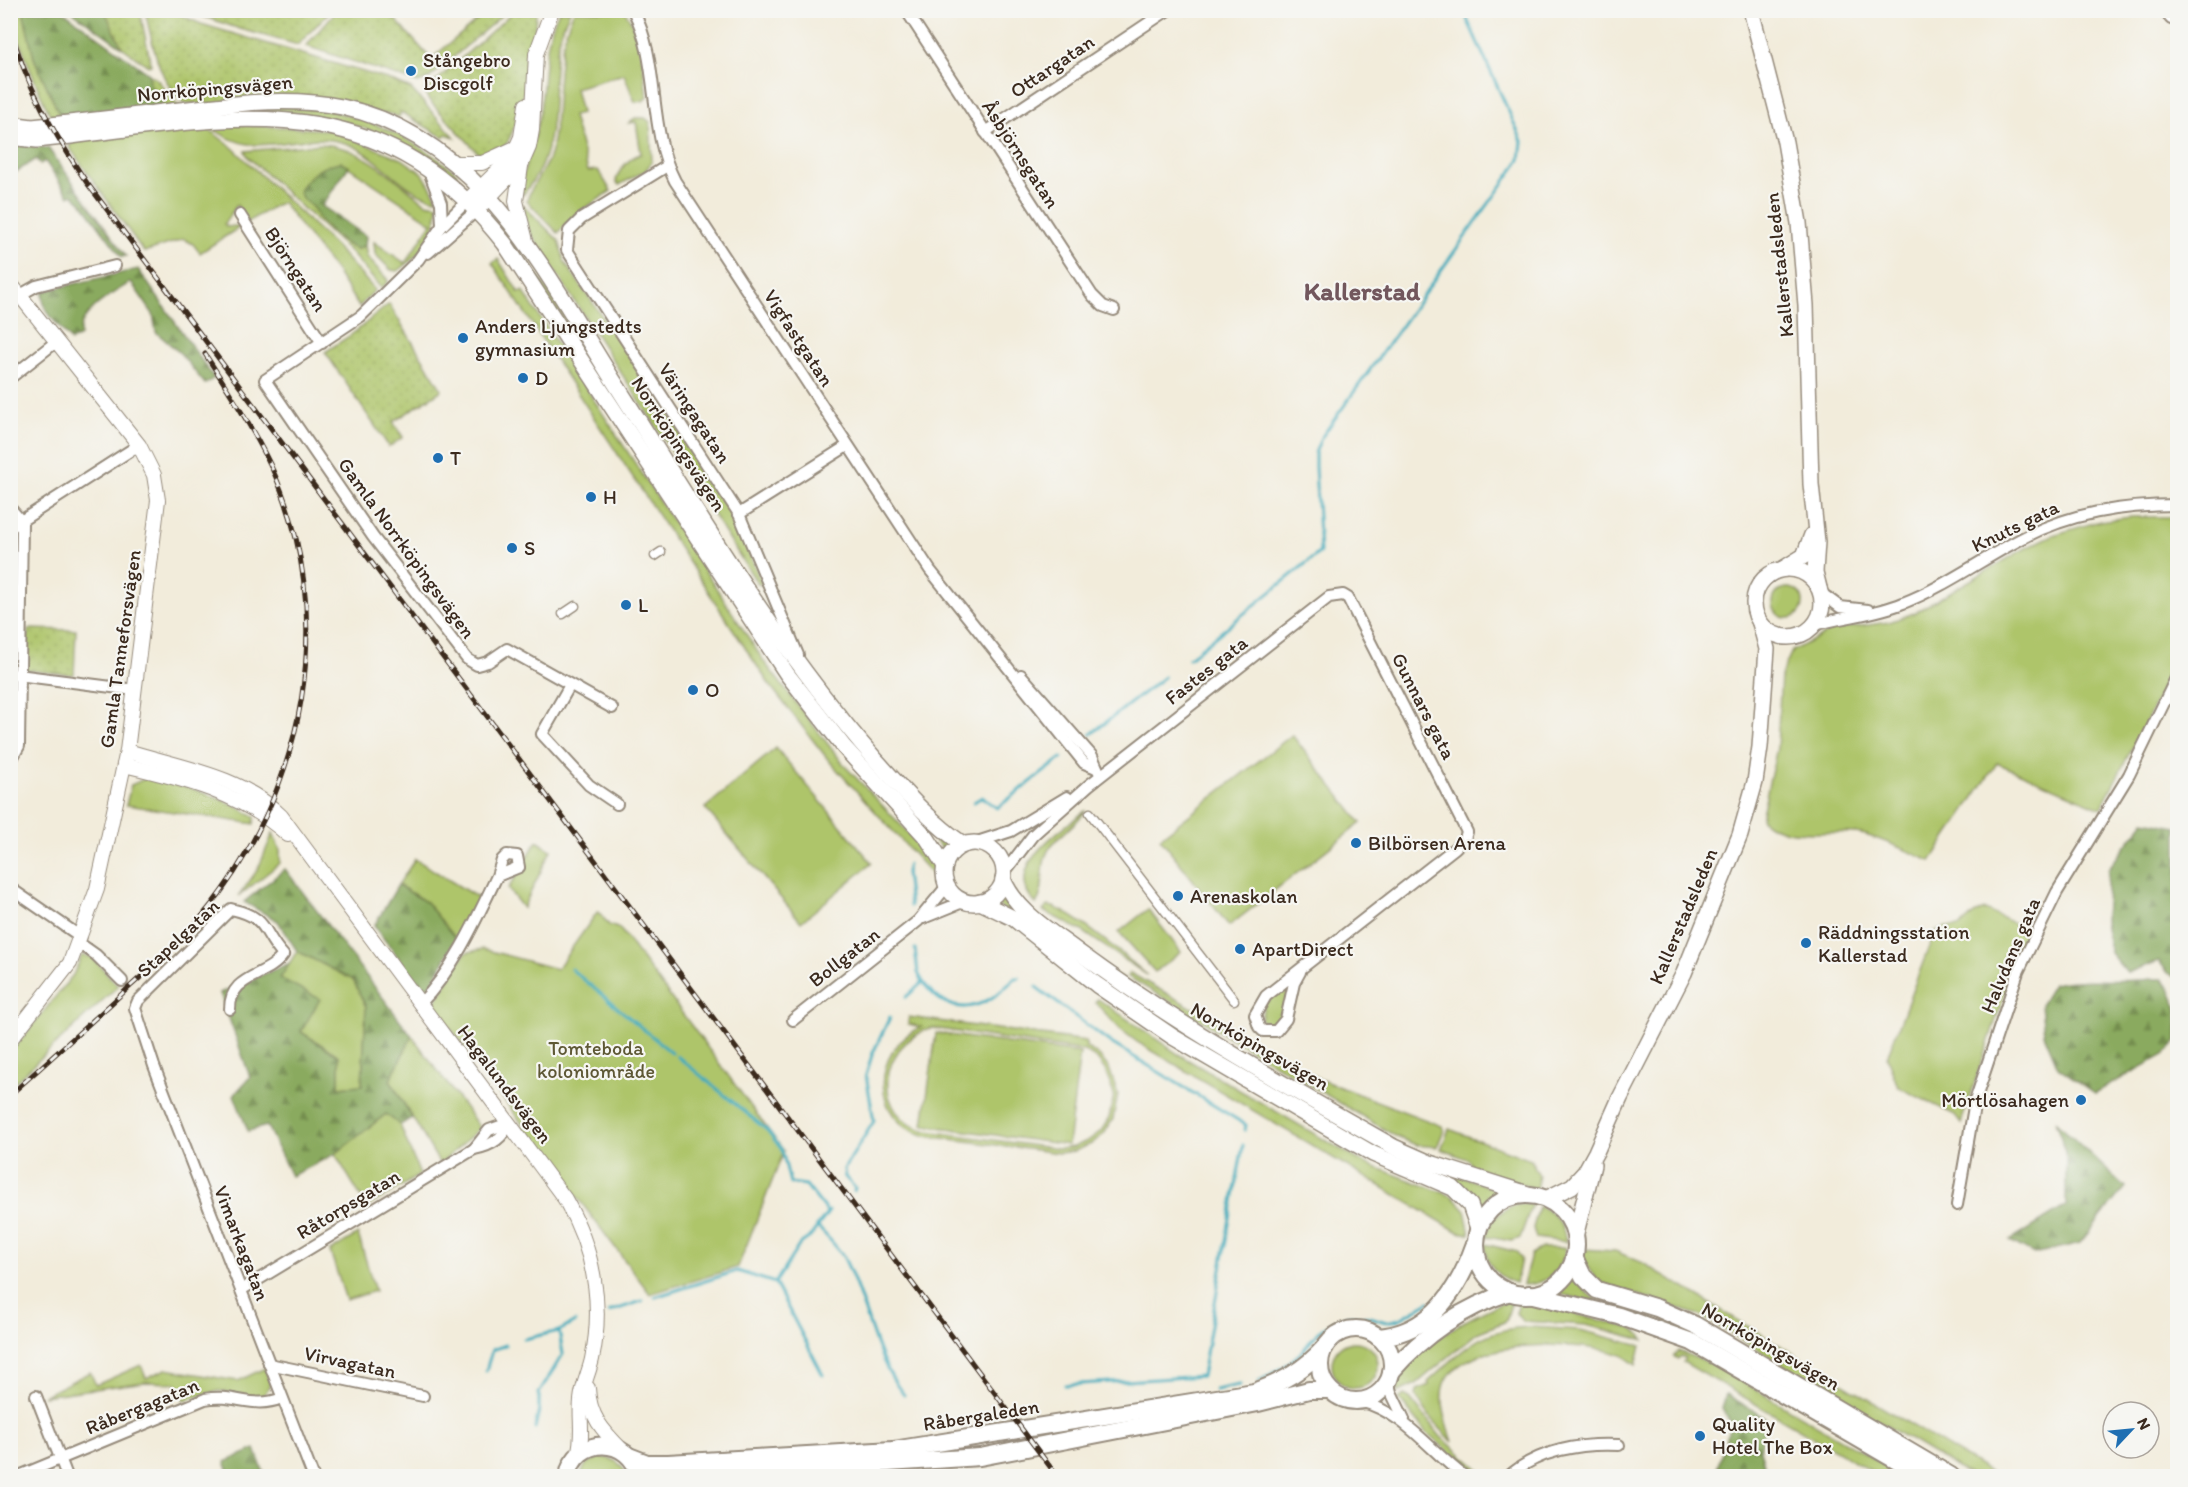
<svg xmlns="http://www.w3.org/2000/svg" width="2188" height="1487" font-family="Itim,sans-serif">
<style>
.green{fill:#aec56a;stroke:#747844;stroke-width:1.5;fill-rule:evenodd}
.forest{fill:url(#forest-firs);stroke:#626a3e;stroke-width:1.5}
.park{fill:url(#park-dots);stroke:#747844;stroke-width:1.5}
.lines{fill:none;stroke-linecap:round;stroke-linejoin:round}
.stream{stroke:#3dabbc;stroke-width:3}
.pedestrian-casing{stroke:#968b7c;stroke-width:11}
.minor-casing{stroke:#968b7c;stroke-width:14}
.tertiary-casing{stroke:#968b7c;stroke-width:16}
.secondary-casing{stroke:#968b7c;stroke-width:18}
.primary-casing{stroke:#968b7c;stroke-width:20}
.pedestrian{stroke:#fff;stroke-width:8}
.minor{stroke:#fff;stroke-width:10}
.tertiary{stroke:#fff;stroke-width:14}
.secondary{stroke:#fff;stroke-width:15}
.primary{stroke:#fff;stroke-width:16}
.rail-casing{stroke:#3b2a1e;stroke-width:5}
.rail{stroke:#f6f6f2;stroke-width:3;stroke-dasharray:9;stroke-linecap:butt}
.poi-dot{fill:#1f6fb2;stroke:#f6f6f2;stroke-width:2}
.labels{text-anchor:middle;stroke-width:4.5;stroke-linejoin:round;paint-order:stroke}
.poi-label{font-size:20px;fill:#3b2a1e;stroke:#f6f6f2;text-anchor:start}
.street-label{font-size:20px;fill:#3b2a1e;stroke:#f6f6f2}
.park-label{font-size:20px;fill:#5e5835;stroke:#f6f6f2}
.district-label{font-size:26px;font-weight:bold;fill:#72575d;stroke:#f6f6f2}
</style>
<defs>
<pattern id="forest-firs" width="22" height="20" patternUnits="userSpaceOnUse" patternTransform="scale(1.5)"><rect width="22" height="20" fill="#8aaa5e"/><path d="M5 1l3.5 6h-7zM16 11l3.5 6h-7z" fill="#728b4d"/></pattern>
<pattern id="park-dots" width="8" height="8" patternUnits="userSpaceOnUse" patternTransform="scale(1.5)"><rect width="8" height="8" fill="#aec56a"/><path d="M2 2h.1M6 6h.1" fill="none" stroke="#97a95b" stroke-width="1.8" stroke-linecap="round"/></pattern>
</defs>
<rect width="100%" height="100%" fill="#f6f6f2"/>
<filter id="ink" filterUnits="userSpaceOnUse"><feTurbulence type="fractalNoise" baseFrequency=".0167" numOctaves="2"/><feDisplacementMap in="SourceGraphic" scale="12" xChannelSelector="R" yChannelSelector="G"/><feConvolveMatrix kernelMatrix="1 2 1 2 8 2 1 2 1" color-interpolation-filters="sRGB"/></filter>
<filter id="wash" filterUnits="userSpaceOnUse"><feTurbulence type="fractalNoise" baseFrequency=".008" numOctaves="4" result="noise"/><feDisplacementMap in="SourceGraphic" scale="24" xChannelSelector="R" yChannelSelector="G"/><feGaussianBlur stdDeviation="1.35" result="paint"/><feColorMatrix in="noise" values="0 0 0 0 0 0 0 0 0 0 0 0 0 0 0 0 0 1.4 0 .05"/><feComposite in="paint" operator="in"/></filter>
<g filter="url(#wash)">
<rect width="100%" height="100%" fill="#f2ecdb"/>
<g class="green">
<path d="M12 11H23L34 58 61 118 52 119C35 84 20 49 12 11Z"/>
<path d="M559 11H570C544 59 562 115 542 164 538 175 530 185 523 195L519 187C527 162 536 137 540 110 546 74 542 45 559 11Z"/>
<path d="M574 11H625C642 37 643 67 647 97L643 101 635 102 624 74 575 88 581 113 573 116 588 171 598 170 611 191 576 214 558 233 527 201C531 183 547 170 551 151 562 103 552 56 574 11Z"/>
<path d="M149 74 158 80 176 104 233 148 335 246 375 290 359 307 337 273 282 202 247 222 237 205 224 224 227 227 243 225 200 253 193 244 184 239 144 252 69 147 72 142 165 105 150 85Z"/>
<path d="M268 106C287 108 309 107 328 111 378 120 418 143 457 173L455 176C388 128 322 109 239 112V109Z"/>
<path d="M635 118H645L650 122 652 162 645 171 619 185 616 181C618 170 631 156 641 154L636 122 629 123Z"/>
<path d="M228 124 330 130 402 159 423 174 438 199C409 199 378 154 348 144 298 126 259 167 210 126Z"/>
<path d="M321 144C363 146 394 179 426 203L438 205C438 232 420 256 398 271L391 270 375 254 374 242 405 263 432 223 341 162 310 203C319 217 341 247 358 249L365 245 367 257 387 279 388 282 381 288 350 252 248 157 245 151Z"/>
<path d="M522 204 559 241 565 263 648 382 641 387 660 417 668 413 731 512 763 585 758 584 533 237 527 227Z"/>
<path d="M497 220 567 317 747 598 918 815 942 838 952 844 944 851 857 753 770 642 495 222Z"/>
<path d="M498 259 519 293 523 291 765 663 845 766 931 857 938 882 935 893 931 873 830 762 769 684 492 263Z"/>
<path d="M2131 517H2177V646L2155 704 2101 808 1997 763 1931 861C1910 853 1878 836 1856 833 1833 830 1776 840 1761 818L1777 748 1781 675 1792 651 1833 630 1889 622 1914 613 2026 548 2053 535 2100 521Z"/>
<circle cx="1788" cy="603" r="15"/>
<path d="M1292 735 1361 823 1229 926 1160 838Z"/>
<path d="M776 748 872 863 801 922 705 808Z"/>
<path d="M146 778C182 784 224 797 255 817L254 824 126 805 131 785Z"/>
<path d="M1085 811C1086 815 1057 838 1051 846 1037 865 1048 886 1036 904 1000 868 1060 831 1085 811Z"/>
<path d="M273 833 280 850V863L239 896 258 869Z"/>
<path d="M537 841 551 850 523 908 508 889Z"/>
<path d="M415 859 480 899 456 939 426 902 398 885Z"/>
<path d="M1003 895 1011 906 1364 1137 1504 1193 1491 1200 1481 1210 1472 1194 1460 1183 1386 1155 1152 1017 995 903Z"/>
<path d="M1048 906C1067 906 1130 961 1147 975L1082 931 1043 911Z"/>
<path d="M1148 909 1181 952 1155 972 1119 932Z"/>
<path d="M1985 910 2015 924 2026 940 2012 972 1961 1123 1955 1115 1898 1087 1887 1057 1935 931 1945 927H1960L1974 914Z"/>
<path d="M598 911 609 925 620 929 784 1151 738 1267 650 1294 433 1005 465 953 483 949 557 969Z"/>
<path d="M297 951 353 979 366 1007 362 1085 339 1087V1056L301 1032 280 978Z"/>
<path d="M82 955 92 957 118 986 11 1086V1052L73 975Z"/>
<path d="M1130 973 1319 1079 1442 1126 1444 1130 1437 1147 1416 1145 1397 1137 1127 976Z"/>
<path d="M1293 978 1280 1020 1268 1026 1261 1020 1264 1004Z"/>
<path d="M1098 999 1178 1054 1364 1163 1452 1196 1465 1210 1470 1234 1458 1232 1137 1042 1120 1029 1095 1002Z"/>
<path d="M909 1017 1086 1041V1047L1099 1056 1109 1068 1118 1094 1113 1119 1104 1134 1091 1144 1075 1151 1059 1153 926 1136C869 1122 871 1049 921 1027L908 1024ZM932 1028 1084 1051 1097 1059 1105 1070 1114 1095 1109 1118 1101 1131 1089 1140 1074 1147 1059 1149 927 1131C870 1117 878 1043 932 1028Z"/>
<path d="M936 1033 1080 1053 1068 1145 923 1125Z"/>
<path d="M412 1036 480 1128 440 1164 390 1080Z"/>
<path d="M386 1114 400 1125 420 1175 367 1207 335 1154Z"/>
<path d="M1449 1129 1531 1160 1539 1175 1536 1189 1490 1174 1472 1166 1467 1159 1441 1149Z"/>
<path d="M1518 1204H1532L1520 1238 1512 1241 1486 1237C1490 1220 1501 1209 1518 1204Z"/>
<path d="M1539 1206C1555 1213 1564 1224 1566 1242L1536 1238 1533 1228Z"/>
<path d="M358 1234 375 1291 346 1300 330 1251Z"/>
<path d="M1485 1244 1517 1252 1521 1259 1516 1283C1497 1278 1486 1264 1485 1244Z"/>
<path d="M1542 1248H1566C1562 1271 1546 1285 1523 1285L1531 1254Z"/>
<path d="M1582 1249 1615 1251 1643 1263 1996 1476H1971L1701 1316 1599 1282C1590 1272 1583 1263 1582 1249Z"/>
<path d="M1573 1275 1588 1294 1599 1301V1303L1555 1293Z"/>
<path d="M1512 1299 1507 1319 1504 1322 1477 1333 1416 1384 1397 1393C1389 1355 1482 1311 1512 1299Z"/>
<path d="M1520 1300 1631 1328 1641 1335 1644 1340 1586 1325 1523 1321 1516 1313Z"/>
<path d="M1531 1327 1580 1330 1641 1346 1636 1365C1632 1362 1626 1357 1621 1355 1583 1340 1469 1338 1447 1379 1437 1397 1447 1424 1453 1442L1432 1420 1416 1396 1417 1390 1429 1385 1428 1382C1464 1350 1478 1328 1531 1327Z"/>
<circle cx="1355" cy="1365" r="23"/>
<path d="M1678 1351 1712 1364 1903 1476H1880L1683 1362 1685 1358 1680 1356 1678 1359 1673 1356Z"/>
<path d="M141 1365 146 1378 166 1369 238 1381 265 1368 270 1384 265 1394 259 1397 219 1391 184 1400 176 1383 145 1382 43 1396 90 1372 96 1385Z"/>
<path d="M1404 1395 1410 1398 1441 1437 1487 1476H1477L1427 1433 1399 1399Z"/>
<path d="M600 1457C613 1458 623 1463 626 1476H580L586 1464Z"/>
</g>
<g class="forest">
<path d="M23 11H63L149 74 150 85 165 105 61 118 34 58Z"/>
<path d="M71 11H105L122 47 74 13Z"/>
<path d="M10 144 48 148 126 256 122 257 82 203 72 194 69 196 45 161 40 164 36 159 13 174 11 171Z"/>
<path d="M341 162 349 166 322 206 366 236 365 245 358 249C345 247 330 230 321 221 314 213 314 204 303 200L299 191C306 176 324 164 341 162Z"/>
<path d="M138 269 214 378 205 384 181 354 156 332 153 314 131 282C114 293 77 312 80 336L71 341C60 327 40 310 43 292L48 290Z"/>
<path d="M2145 821 2177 827V978L2168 973 2159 961 2127 973 2110 953 2105 921 2108 869Z"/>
<path d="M285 869 412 1036 390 1080 412 1118 400 1125 386 1114 335 1154 291 1176 267 1126 248 1131 234 1095 250 1077 220 993 290 963 280 978 320 999 301 1032 339 1056V1087L362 1085 366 1007 353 980 297 951 278 921 244 902Z"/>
<path d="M398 885 426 902 456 939 431 985 424 991 374 926Z"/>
<path d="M2151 979H2162C2180 997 2178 1018 2177 1042L2164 1055 2095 1093 2058 1067 2044 1034 2041 1004 2053 984C2084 977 2119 983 2151 979Z"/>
<path d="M2055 1121 2125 1187 2080 1243 2034 1254 2010 1241 2066 1206V1152Z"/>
<path d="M1726 1394 1766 1418 1760 1450 1767 1476H1715L1731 1422 1722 1409Z"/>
<path d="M255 1449 265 1476H231L225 1462Z"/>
</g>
<g class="park">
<path d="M105 11H140L151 65 148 66 122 47Z"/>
<path d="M145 11H172L201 24 387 79 411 89 455 137 446 134 443 137 401 112 399 117 391 114 183 103C157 78 153 44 145 11Z"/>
<path d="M187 11H330L298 45 240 29Z"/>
<path d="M336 11H388L431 59 488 11H507L428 79 418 83 306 46Z"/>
<path d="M514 11H536C535 41 522 117 507 143L503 147 481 156 428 99 425 91Z"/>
<path d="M389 304 442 390 393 422 403 437 389 447 325 352 351 335Z"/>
<path d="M28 629 76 630 74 675 26 670Z"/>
</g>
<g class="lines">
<g class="stream">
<path d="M1189 658 1320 552 1315 467V453L1321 438 1520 160 1522 141 1467 19V10"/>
<path d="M1091 734 1164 677"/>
<path d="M974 802 982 797 997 808 1062 758"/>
<path d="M908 864 906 872 910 906"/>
<path d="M571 969 672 1053"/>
<path d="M923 982C952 1022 986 1009 1015 978H1019"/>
<path d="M1036 987 1111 1043 1246 1125 1245 1130"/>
<path d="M906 997 923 982 918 973 915 949"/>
<path d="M677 1056 768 1131 782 1150 790 1183 806 1185 827 1212"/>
<path d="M854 1191 855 1188 845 1177 844 1169 874 1121 866 1075 872 1055 890 1017"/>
<path d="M817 1226C826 1236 838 1247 844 1258 867 1303 872 1355 904 1395"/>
<path d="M775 1283 823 1375"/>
<path d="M655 1297 737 1271 775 1283 800 1244 810 1237 829 1211"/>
<path d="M609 1312 642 1301"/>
<path d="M524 1339 559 1331 575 1322"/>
<path d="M486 1371 492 1350 506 1345"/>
<path d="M1259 1381 1284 1367 1302 1352 1318 1332 1333 1322 1348 1316 1370 1317 1386 1322 1400 1319 1429 1302"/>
<path d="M1065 1385 1202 1376 1243 1145"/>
<path d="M1215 1390 1240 1385"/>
<path d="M535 1428 539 1410V1393L563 1354 559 1331"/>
</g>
</g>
</g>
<g filter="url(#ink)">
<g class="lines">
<g class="pedestrian-casing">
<g id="pedestrian">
<path d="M655 556 661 552"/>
<path d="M563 614 575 606"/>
<path d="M1090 813 1234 1000"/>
</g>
</g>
<g class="minor-casing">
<g id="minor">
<path d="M633 10C661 64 647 127 675 181L930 570 1084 763 1096 768"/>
<path d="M906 10 1092 295 1103 306 1114 310"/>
<path d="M2164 10 2171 19"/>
<path d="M985 132 1168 10"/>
<path d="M667 166 581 219 569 231 567 250 739 514 798 655"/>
<path d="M430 174 441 203 442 226"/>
<path d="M468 200 442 226 418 260 361 316 265 380 373 537 467 659 477 665 488 662 507 649 612 708"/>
<path d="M240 215 322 343"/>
<path d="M428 253 477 210"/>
<path d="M20 295 36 286 115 266"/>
<path d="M10 378 57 341"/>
<path d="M10 508 22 522 19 746 10 762"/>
<path d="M739 514 847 446"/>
<path d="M10 528 139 445"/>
<path d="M1821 593 1840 607 1868 610"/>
<path d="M1815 625C1844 616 1875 615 1903 603 1944 587 1981 560 2019 540 2069 513 2122 505 2178 505"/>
<path d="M10 674 135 690"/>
<path d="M1021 675 1092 756 1099 772"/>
<path d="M570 685 542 734 589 785 617 804"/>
<path d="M974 843 1011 831 1067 797"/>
<path d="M1003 874 1033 835 1089 785 1329 597 1343 595 1348 598 1467 832 1465 838 1455 848 1266 996 1255 1015 1259 1027 1263 1031H1276L1286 1019 1294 983 1300 972"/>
<path d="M10 888 81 937"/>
<path d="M923 918 965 901"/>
<path d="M79 943 96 955 122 981"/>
<path d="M420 1004C453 971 477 918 497 876L519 867 517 856 507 855 502 860 497 876"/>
<path d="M230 1009C230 974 267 978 283 955 261 931 270 918 231 909L138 1001 135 1008 154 1066 313 1476"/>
<path d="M793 1020 918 921 947 886"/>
<path d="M474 1149 489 1130 509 1123"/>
<path d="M1957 1205 1975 1101 2018 972 2057 892 2129 775 2178 674"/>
<path d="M241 1290 474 1149C491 1146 503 1139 509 1123"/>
<path d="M269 1364 423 1396"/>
<path d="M1388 1380 1391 1392 1404 1419"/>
<path d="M36 1396 67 1476"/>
<path d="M1359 1401C1404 1412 1428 1449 1464 1476"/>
<path d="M19 1476 205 1399C234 1393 253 1410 282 1398"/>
<path d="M1509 1476C1538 1450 1581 1443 1619 1445"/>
</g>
</g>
<g class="tertiary-casing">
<g id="tertiary">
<path d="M454 163H482L515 148"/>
<path d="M521 166 516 201 526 241"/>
<path d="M468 200 512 157 521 137 526 105"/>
<path d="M477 210 522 163 529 147 532 130 536 54 552 10"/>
<path d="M10 283 139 445 154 475 158 500 127 751 97 889 70 963 10 1040"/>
<path d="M127 751C179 767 242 776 281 816L565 1199C593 1248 604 1303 592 1359 589 1373 582 1386 581 1400 579 1419 584 1435 578 1455"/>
<path d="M124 765C184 779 242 793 288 835"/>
<path d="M588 1388C589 1416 603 1431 622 1450"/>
</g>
</g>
<g class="secondary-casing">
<g id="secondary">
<path d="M1751 10 1785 142 1799 223 1806 305 1811 484 1817 542 1815 572 1819 588"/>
<path d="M10 124 32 127C81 122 131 116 180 110 234 104 288 96 342 107 479 136 545 272 613 380 695 508 774 644 875 759 903 790 929 821 964 845"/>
<path d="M10 137 37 140C221 120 374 75 505 244L787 674 844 747 927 838 945 866"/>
<circle cx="1788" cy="603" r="34"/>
<path d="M1783 569 1804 556 1812 535"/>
<circle cx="974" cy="873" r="30"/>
<path d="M1003 879C1016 911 1049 930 1077 951 1177 1025 1286 1086 1394 1147L1430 1163 1531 1195"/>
<path d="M980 902 1013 918 1097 985 1173 1037 1373 1154 1453 1188 1470 1205 1478 1228"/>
<path d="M1546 1199 1572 1186 1585 1172 1596 1152 1620 1098 1684 973 1740 835 1755 782 1760 747 1767 649 1760 623"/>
<path d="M1575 1237 1593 1165"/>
</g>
</g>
<g class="primary-casing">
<g id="primary">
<circle cx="1526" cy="1245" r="50"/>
<path d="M1574 1257 1583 1276 1597 1290 1657 1308 1695 1325 1951 1476"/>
<path d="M1529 1294 1619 1316 1692 1342 1923 1476"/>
<circle cx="1356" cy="1365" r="36"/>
<path d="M1378 1337C1430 1333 1458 1291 1474 1246"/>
<path d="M1391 1372C1423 1335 1464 1307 1510 1292"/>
<path d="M629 1456 647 1463H668L893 1450 1254 1392C1283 1382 1304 1370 1325 1347"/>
<path d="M568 1476C575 1435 631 1436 639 1476"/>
<path d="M688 1476 980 1457 1258 1403 1309 1390H1330"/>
</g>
</g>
<use href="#pedestrian" class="pedestrian"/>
<use href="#minor" class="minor"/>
<use href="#tertiary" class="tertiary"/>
<use href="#secondary" class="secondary"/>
<use href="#primary" class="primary"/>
<g class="rail-casing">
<g id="rail">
<path d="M10 26C25 84 54 134 87 183L1057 1476"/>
<path d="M10 1095C49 1060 87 1026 125 991 152 967 180 943 203 915 306 791 340 613 270 464 251 425 228 389 205 354"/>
</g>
</g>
<use href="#rail" class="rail"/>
</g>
</g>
<g class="poi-dot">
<circle cx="411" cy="71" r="6"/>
<circle cx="463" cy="338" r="6"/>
<circle cx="523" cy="378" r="6"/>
<circle cx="438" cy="458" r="6"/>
<circle cx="591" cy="497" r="6"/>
<circle cx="512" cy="548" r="6"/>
<circle cx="626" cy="605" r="6"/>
<circle cx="693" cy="690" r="6"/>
<circle cx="1356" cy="843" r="6"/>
<circle cx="1178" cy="896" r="6"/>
<circle cx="1806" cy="943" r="6"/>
<circle cx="1240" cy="949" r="6"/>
<circle cx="2081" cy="1100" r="6"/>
<circle cx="1700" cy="1436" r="6"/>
</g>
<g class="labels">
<g class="poi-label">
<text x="423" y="67">Stångebro<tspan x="423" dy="23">Discgolf</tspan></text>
<text x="475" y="333">Anders Ljungstedts<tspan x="475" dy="23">gymnasium</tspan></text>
<text x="535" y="385">D</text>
<text x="450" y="465">T</text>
<text x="603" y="504">H</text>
<text x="524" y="555">S</text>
<text x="638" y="612">L</text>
<text x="705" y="697">O</text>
<text x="1368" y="850">Bilbörsen Arena</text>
<text x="1190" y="903">Arenaskolan</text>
<text x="1818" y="939">Räddningsstation<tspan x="1818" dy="23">Kallerstad</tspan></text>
<text x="1252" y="956">ApartDirect</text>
<text x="2069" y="1107" text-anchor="end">Mörtlösahagen</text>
<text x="1712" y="1431">Quality<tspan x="1712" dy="23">Hotel The Box</tspan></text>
</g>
<g class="street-label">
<text transform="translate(1052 66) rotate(-34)" y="7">Ottargatan</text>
<text transform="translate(215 88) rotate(-5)" y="7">Norrköpingsvägen</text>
<text transform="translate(1021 154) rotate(57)" y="7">Åsbjörnsgatan</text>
<text transform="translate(1779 265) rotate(-96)" y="7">Kallerstadsleden</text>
<text transform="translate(296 269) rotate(57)" y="7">Björngatan</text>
<text transform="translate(799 338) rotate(57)" y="7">Vigfastgatan</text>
<text transform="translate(695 413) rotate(57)" y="7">Väringagatan</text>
<text transform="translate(679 444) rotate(57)" y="7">Norrköpingsvägen</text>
<text transform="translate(2015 526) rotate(-26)" y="7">Knuts gata</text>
<text transform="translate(407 548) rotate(54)" y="7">Gamla Norrköpingsvägen</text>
<text transform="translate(120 649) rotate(-82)" y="7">Gamla Tanneforsvägen</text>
<text transform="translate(1206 670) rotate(-38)" y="7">Fastes gata</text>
<text transform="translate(1424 706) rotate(63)" y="7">Gunnars gata</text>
<text transform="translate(1683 916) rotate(-67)" y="7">Kallerstadsleden</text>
<text transform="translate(178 938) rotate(-43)" y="7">Stapelgatan</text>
<text transform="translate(2010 955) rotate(-67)" y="7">Halvdans gata</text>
<text transform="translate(844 957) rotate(-38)" y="7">Bollgatan</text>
<text transform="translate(1260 1046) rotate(30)" y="7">Norrköpingsvägen</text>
<text transform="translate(505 1084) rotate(53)" y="7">Hagalundsvägen</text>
<text transform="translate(348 1204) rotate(-31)" y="7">Råtorpsgatan</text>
<text transform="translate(242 1243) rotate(69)" y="7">Vimarkagatan</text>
<text transform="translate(1771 1346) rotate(30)" y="7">Norrköpingsvägen</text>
<text transform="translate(350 1362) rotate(12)" y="7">Virvagatan</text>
<text transform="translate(142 1406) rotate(-22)" y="7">Råbergagatan</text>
<text transform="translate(981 1415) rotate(-9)" y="7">Råbergaleden</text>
</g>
<g class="park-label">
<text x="596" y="1055">Tomteboda<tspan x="596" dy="23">koloniområde</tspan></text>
</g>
<g class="district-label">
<text x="1362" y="300">Kallerstad</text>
</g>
</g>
<rect width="2188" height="1487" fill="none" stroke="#f6f6f2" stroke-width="36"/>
<g transform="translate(2131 1430) rotate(64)"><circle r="28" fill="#f6f6f2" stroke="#aba49d" stroke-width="1.5"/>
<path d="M0-4.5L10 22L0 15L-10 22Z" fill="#1f6fb2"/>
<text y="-9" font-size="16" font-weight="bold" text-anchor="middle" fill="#3b2a1e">N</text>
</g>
</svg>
